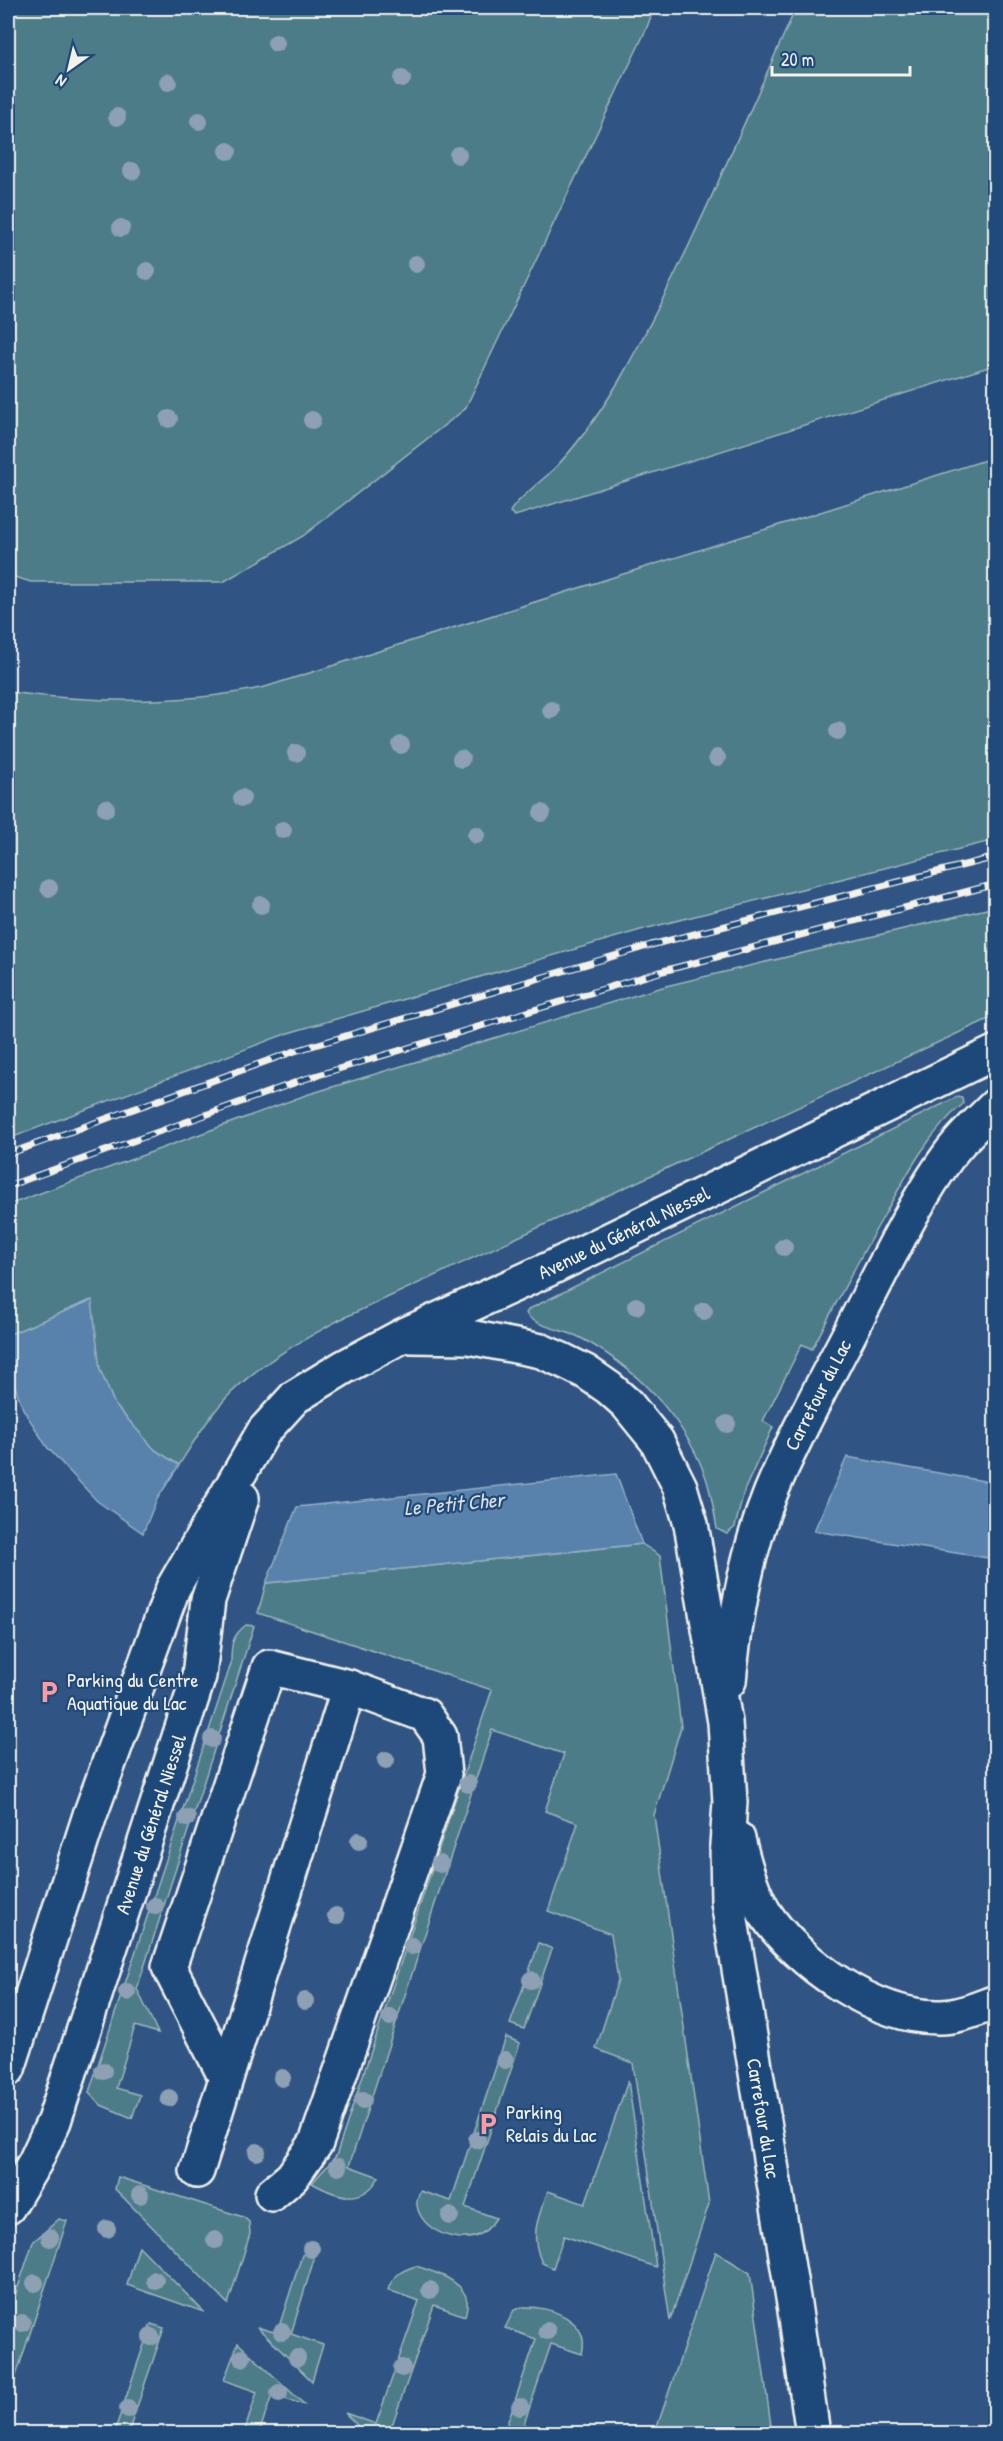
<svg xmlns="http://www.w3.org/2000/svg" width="1003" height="2441" font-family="'Patrick Hand',sans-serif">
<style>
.green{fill:#4b7c88;stroke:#a0b6b8;stroke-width:1.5}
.water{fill:#5882ab;stroke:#96aec3;stroke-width:1.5}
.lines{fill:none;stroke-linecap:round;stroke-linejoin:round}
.minor-casing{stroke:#f4f1e8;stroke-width:38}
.minor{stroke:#1f4a7a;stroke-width:33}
.rail-casing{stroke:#f4f1e8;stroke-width:7}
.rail{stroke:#1f4a7a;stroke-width:4.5;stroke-dasharray:14;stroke-linecap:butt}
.tree{fill:#8ea1b4}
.labels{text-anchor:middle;stroke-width:4.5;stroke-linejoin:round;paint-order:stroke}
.street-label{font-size:20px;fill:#f4f1e8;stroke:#1f4a7a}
.poi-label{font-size:20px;fill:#f4f1e8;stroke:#1f4a7a;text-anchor:start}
.water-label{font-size:21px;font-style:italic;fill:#dde0df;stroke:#1f4a7a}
</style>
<rect width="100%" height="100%" fill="#305585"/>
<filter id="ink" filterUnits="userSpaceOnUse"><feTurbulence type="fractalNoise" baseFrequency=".0167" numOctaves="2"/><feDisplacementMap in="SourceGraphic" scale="12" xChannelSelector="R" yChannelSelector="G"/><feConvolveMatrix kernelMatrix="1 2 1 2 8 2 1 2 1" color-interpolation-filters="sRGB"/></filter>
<g filter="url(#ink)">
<g class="green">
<path d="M8 8H654L646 30 465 409 303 536 223 582H31L8 575Z"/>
<path d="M796 8H995V365L515 516 510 512C514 502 541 481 551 472 578 445 600 413 619 381 687 261 739 133 796 8Z"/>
<path d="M995 457V840L644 929 288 1033 8 1139V692C93 703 181 705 265 687Z"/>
<path d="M995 907V1016L339 1320C301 1341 262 1362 231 1393 210 1414 195 1440 179 1465L155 1450 115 1405 100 1370 91 1300 8 1335V1205L306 1095 666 986Z"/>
<path d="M957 1097 962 1098 963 1104C929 1132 907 1174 886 1212 860 1257 836 1303 812 1349L802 1344 763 1421 773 1427 744 1491 735 1527 727 1534 717 1529C714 1511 711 1491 705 1475 683 1416 634 1366 579 1337 565 1330 532 1326 526 1313L529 1309Z"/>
<path d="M642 1544 660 1556 681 1727 654 1815 709 2204 670 2321 633 2063 596 2049 618 1980 611 1934 548 1911 578 1823 545 1811 564 1754 492 1730 349 2166 379 2177C363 2206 337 2197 312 2183L336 2156 492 1690 258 1613 266 1583Z"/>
<path d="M246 1625 254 1626 137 1989 158 2033 135 2026 116 2088 140 2095 132 2118 101 2105 89 2092 231 1664C231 1646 231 1636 246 1625Z"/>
<path d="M539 1943 552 1949 524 2029 510 2024Z"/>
<path d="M506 2037 520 2043 465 2207 496 2218C492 2224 486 2232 479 2235 458 2245 420 2230 417 2205 416 2200 419 2195 420 2191L451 2201Z"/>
<path d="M628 2081 656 2267 564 2236 553 2268 542 2263C529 2235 538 2218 548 2191L585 2204Z"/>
<path d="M118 2177 243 2217 249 2222 250 2234 228 2304 115 2189Z"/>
<path d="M59 2219 67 2221 8 2400V2317L33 2242Z"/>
<path d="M139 2246 204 2312 127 2285Z"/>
<path d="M716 2252 750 2273 772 2433H655Z"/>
<path d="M307 2253 312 2255 314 2259 291 2334 323 2345 312 2381 257 2327 277 2333 302 2255Z"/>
<path d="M416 2266C432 2271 464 2280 467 2301 468 2305 466 2312 465 2316L434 2305 391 2428 406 2433H365L345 2413 376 2424 419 2301 388 2290C392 2276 402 2270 416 2266Z"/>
<path d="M523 2307C550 2306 591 2320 582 2354L551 2344 521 2433H504L536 2339 505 2328 514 2310Z"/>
<path d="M151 2324 164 2328 128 2433H114Z"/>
<path d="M238 2343 305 2405 272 2395 259 2433H244L257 2392 224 2380Z"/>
</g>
<g class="water">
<path d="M92 1300 100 1370 115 1405 155 1450 179 1465 156 1501 143 1533 97 1501 47 1447 23 1409 8 1366V1335Z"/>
<path d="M847 1457 995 1483V1559L814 1531Z"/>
<path d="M616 1474 642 1544 266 1583 297 1507Z"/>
</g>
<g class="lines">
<g class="minor-casing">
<g id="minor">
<path id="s1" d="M412 1336 469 1337 541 1351 564 1361 586 1372 609 1388 627 1404 657 1441 680 1487 691 1524 725 1722 730 1802 727 1845 728 1902 794 2304 813 2434"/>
<path id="s2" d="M729 1681C735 1617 747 1551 771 1492 797 1430 830 1372 860 1313 888 1260 914 1203 949 1155 962 1137 980 1121 996 1105"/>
<path d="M738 1839C744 1864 751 1890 764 1912 798 1964 875 2017 938 2017 957 2018 979 2008 996 2002"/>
<path id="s3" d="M8 2069 90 1815 173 1588 264 1431 295 1397 344 1367 404 1335 549 1269 996 1052"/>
<path d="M226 2078 169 1967 269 1667 349 1687"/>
<path d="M197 2171 349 1687 425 1715 440 1736 444 1774 316 2143 292 2177 272 2194"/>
<path id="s4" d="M8 2207 35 2162 54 2121 199 1676 208 1600 242 1498"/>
</g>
</g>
<use href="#minor" class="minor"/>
<g class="rail-casing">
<g id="rail">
<path d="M8 1154 295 1051 651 945 996 857"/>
<path d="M8 1186 305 1079 663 971 996 884"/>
</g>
</g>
<use href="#rail" class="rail"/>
</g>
<g class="tree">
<circle cx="276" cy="43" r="9"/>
<circle cx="402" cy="79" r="9"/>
<circle cx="168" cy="82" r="9"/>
<circle cx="117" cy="117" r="9"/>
<circle cx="199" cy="121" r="9"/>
<circle cx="228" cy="151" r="9"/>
<circle cx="458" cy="155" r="9"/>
<circle cx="132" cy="171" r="9"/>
<circle cx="121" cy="228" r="9"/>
<circle cx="416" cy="264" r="9"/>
<circle cx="147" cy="271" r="9"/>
<circle cx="169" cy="419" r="9"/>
<circle cx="312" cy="420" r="9"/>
<circle cx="551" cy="710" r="9"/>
<circle cx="838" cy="731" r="9"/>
<circle cx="401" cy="745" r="9"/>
<circle cx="296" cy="753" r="9"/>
<circle cx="717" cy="758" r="9"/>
<circle cx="461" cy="759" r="9"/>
<circle cx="242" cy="798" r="9"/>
<circle cx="106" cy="808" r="9"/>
<circle cx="542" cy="813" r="9"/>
<circle cx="283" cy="830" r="9"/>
<circle cx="476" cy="835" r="9"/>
<circle cx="49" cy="888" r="9"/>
<circle cx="261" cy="905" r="9"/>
<circle cx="784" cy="1247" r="9"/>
<circle cx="636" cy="1306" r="9"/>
<circle cx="704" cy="1311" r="9"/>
<circle cx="727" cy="1424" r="9"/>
<circle cx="212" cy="1739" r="9"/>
<circle cx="386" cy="1760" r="9"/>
<circle cx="468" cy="1784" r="9"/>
<circle cx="187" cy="1818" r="9"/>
<circle cx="359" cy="1841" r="9"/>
<circle cx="440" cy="1864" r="9"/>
<circle cx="155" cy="1906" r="9"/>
<circle cx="336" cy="1916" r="9"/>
<circle cx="412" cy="1946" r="9"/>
<circle cx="531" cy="1980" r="9"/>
<circle cx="127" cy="1992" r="9"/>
<circle cx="305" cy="2001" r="9"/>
<circle cx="390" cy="2017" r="9"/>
<circle cx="505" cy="2060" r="9"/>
<circle cx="103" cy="2071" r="9"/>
<circle cx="282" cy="2078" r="9"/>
<circle cx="169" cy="2098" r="9"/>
<circle cx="363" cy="2100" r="9"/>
<circle cx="477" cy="2140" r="9"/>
<circle cx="257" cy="2152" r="9"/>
<circle cx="338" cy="2167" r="9"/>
<circle cx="140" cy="2195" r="9"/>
<circle cx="450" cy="2216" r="9"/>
<circle cx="107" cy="2229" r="9"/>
<circle cx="50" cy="2238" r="9"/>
<circle cx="215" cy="2240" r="9"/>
<circle cx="311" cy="2249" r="9"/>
<circle cx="155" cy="2280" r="9"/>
<circle cx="35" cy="2283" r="9"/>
<circle cx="430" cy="2290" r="9"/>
<circle cx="22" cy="2323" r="9"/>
<circle cx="547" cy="2331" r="9"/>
<circle cx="282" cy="2332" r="9"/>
<circle cx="151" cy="2337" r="9"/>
<circle cx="242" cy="2358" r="9"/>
<circle cx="297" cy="2358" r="9"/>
<circle cx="402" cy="2368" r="9"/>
<circle cx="279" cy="2393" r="9"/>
<circle cx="520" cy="2407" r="9"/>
<circle cx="128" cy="2409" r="9"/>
</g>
</g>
<defs>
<g id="parking-bare" transform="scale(1.8)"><path d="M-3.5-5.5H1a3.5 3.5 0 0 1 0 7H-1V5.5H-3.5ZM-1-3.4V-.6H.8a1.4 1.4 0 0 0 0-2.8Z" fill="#ff9aa2" stroke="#1f4a7a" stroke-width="2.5" paint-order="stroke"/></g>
</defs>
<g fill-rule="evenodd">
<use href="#parking-bare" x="49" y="1692"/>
<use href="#parking-bare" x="488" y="2124"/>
</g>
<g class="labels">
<g class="street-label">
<text dy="7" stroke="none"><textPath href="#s3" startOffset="1104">Avenue du Général Niessel</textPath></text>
<text dy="7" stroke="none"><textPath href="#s2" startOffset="302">Carrefour du Lac</textPath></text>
<text dy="7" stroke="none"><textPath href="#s4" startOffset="410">Avenue du Général Niessel</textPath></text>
<text dy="7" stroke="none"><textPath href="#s1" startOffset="970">Carrefour du Lac</textPath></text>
</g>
<g class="poi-label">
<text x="67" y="1687">Parking du Centre<tspan x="67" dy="23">Aquatique du Lac</tspan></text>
<text x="506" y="2119">Parking<tspan x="506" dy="23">Relais du Lac</tspan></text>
</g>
<g class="water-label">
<text transform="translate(454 1504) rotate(-5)" y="7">Le Petit Cher</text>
</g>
</g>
<rect width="1003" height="2441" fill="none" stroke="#1f4a7a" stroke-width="30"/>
<rect x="15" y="15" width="973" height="2411" fill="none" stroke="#f4f1e8" stroke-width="2" filter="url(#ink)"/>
<g transform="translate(69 69) rotate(214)" stroke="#1f4a7a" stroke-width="4.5" paint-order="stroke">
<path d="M0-4.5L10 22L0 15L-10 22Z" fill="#f4f1e8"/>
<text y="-9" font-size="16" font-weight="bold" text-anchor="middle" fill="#f4f1e8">N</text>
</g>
<path d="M772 66v9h138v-9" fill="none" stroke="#f4f1e8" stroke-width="3"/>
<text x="781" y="66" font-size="18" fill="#f4f1e8" stroke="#1f4a7a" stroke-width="4.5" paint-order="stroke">20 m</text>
</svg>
